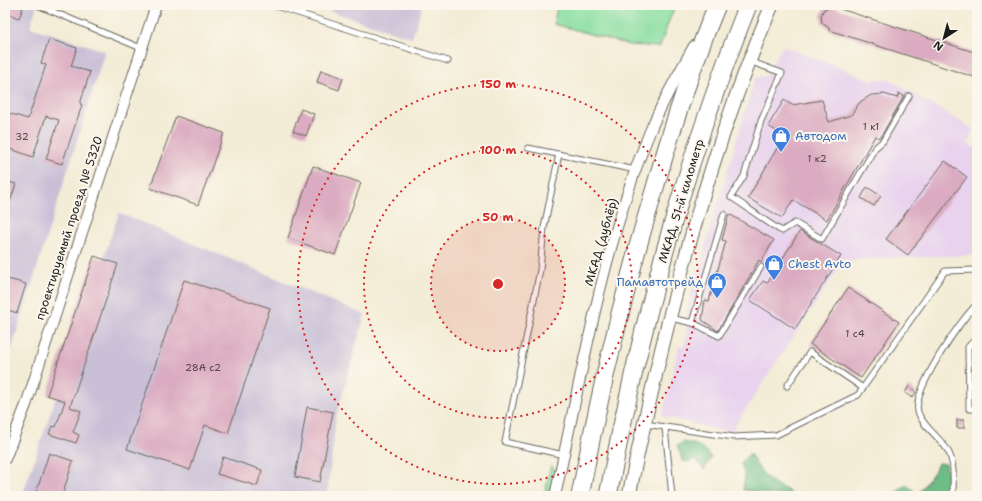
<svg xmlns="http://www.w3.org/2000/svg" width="982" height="501" font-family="'Shantell Sans',sans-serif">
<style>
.built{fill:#e8d2ee}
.industrial{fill:#c9bfd7}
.green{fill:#89dea1;stroke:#527d5e}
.forest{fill:#6ebd87;stroke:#456c52}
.building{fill:#dbacc1}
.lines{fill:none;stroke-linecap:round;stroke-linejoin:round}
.service-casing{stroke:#67655d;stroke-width:7}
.minor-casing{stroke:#67655d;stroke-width:12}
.tertiary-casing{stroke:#67655d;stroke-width:15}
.trunk-casing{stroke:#67655d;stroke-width:19}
.service{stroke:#fff;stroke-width:5}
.minor{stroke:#fff;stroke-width:10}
.tertiary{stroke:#fff;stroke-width:13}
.trunk{stroke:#fff;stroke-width:17}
.ring{fill:none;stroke:#d62828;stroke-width:2;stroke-dasharray:2 4}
.labels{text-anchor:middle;stroke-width:4;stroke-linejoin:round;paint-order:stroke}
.number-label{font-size:10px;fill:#4c4045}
.shop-label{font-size:12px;fill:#366cbe;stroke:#fbf7ec;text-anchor:start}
.street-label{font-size:12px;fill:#1c1c1c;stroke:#fbf7ec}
.centre{fill:#d62828;stroke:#fbf7ec;stroke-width:2}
.ring-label{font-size:12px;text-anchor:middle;font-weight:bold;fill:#d62828;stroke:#fbf7ec;stroke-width:4;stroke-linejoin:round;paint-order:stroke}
</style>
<rect width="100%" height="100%" fill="#fbf7ec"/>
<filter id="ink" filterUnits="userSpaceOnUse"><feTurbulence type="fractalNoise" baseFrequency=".025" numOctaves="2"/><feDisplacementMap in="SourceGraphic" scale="8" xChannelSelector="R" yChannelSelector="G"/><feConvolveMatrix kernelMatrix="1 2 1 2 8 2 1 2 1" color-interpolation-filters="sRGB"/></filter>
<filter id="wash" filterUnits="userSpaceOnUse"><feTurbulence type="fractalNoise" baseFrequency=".012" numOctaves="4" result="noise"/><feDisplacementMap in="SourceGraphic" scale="16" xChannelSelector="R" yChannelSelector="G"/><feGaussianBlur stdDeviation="0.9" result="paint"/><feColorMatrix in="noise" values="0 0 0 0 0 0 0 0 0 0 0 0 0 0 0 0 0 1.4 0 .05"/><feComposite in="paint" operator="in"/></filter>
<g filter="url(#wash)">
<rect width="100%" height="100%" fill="#f3ecd6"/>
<path class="built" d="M783 46 871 80 888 79 973 129 968 144 977 149V255L844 260 730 433 662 416 679 346 684 347 687 333V308L755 78 765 76Z"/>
<g class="industrial">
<path d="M5 5H37L30 27 105 51 11 351 5 349Z"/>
<path d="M312 5H422L412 38Z"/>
<path d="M119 213 365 315 336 416 327 496H22Z"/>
</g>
<g class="green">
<path d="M557 5H676L668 23 660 47 629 45 554 24Z"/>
<path d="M551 465 557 473 551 496H544Z"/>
</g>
<g class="forest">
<path d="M683 442C695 444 706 446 711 458L704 470 695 459 689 462 683 461 677 446Z"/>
<path d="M750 453C756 466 765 478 777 485 783 489 788 489 793 496 776 496 760 492 743 490L745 476 741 463Z"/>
<path d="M938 463 946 464 948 479V496H891L906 485 918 494 934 472Z"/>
</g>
<g id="blocks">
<g class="building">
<path d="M5 5H15L23 8 19 18 5 13Z"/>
<path d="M834 7 977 53V78L829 30V28L822 23 821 16 824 9Z"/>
<path d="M49 39 77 48 71 66 90 72 80 104 82 105 62 164 46 159 59 120 46 116 33 157 5 147V112L28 119 46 65 41 63Z"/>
<path d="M321 70 343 78 339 90 317 82Z"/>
<path d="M899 93 904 96 880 138 875 136 827 220 793 200 782 218 748 198 784 136 768 126 784 100 792 105 822 100 829 122 851 115 860 102 871 95 884 94 897 98Z"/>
<path d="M301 109 314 114 306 136 293 131Z"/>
<path d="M176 116 224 133 198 205 150 188Z"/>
<path d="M945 161 967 177 908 255 886 239Z"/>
<path d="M313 166 361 183 335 255 288 238Z"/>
<path d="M5 181 16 184 6 214H5Z"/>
<path d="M867 187 881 196 874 206 861 198Z"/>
<path d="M729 214 774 240 761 262 759 260 718 331 702 320 705 300 709 301 726 241 722 240Z"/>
<path d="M800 231 841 256 795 329 750 300 763 281 767 283Z"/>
<path d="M94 256 118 264 70 407 81 411 73 432 79 435 76 443 49 434 52 426 56 427 65 401 47 395Z"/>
<path d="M8 279 26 284 17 313 5 309V290Z"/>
<path d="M184 280 270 308 228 433 205 425 190 470 127 449Z"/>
<path d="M848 288 899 322 861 378 810 344Z"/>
<path d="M909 386 916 392 912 398 905 393Z"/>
<path d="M307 407 333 412 320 482 295 477Z"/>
<rect x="957" y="420" width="7" height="8"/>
<path d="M49 453 73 461 62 496H35Z"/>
<path d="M223 457 262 470 257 486 217 474Z"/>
</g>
</g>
</g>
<g filter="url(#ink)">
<use href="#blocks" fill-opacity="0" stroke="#67655d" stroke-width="1"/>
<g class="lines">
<g class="service-casing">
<g id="service">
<path d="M37 5 141 48"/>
<path d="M273 5 448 61"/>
<path d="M749 61 782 73 761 121 744 176 731 197C749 208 764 221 782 231L795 223 822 239 875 148 883 141 909 96"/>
<path d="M528 148 636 170"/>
<path d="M559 154 544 228 540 270 505 442 564 455"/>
<path d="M670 318 693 323 719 336 761 267"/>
<path d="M692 323 724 214"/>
<path d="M977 337 968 347 969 409H977"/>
<path d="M787 386 810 352 863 388"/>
<path d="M645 424 734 437 776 435 858 395 945 271 977 270"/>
<path d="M665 428 672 496"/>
<path d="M953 496C953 482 955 463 948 451 940 437 923 427 918 412 912 390 961 319 977 304"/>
</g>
</g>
<g class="minor-casing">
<g id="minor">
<path d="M5 459 26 405 156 5"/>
<path d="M555 496C582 373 603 246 651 129 663 100 679 73 694 46"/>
</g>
</g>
<g class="tertiary-casing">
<path id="tertiary" d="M629 496C637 453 647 411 657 369 686 245 722 122 772 5"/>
</g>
<g class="trunk-casing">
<g id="trunk">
<path d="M580 496C599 393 624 291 654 191 672 128 692 65 717 5"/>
<path d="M608 496C639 329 685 163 748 5"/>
</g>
</g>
<use href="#service" class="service"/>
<use href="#minor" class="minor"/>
<use href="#tertiary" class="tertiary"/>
<use href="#trunk" class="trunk"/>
</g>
</g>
<circle cx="498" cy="284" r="67" fill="#d62828" fill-opacity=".12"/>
<g class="ring">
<circle cx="498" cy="284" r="67"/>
<circle cx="498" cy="284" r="134"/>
<circle cx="498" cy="284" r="200"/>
</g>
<defs>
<g id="shop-pin" transform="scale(1)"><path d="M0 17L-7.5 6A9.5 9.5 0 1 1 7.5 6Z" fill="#3f7fe0" stroke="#fbf7ec"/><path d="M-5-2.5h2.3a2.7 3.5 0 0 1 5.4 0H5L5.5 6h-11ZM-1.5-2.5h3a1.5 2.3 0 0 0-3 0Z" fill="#fff"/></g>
</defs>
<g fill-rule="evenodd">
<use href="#shop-pin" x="781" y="136"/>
<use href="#shop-pin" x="774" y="264"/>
<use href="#shop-pin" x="717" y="282"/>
</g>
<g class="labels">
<g class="number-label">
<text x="871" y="130">1 к1</text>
<text x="22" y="140">32</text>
<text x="817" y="162">1 к2</text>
<text x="855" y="337">1 с4</text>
<text x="203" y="371">28А с2</text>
</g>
<g class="shop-label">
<text x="795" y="140">Автодом</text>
<text x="788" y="268">Chest Avto</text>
<text x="703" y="286" text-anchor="end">Памавтотрейд</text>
</g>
<g class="street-label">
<text transform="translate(681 201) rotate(-73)" y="4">МКАД, 51-й километр</text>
<text transform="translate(69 228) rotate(-72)" y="4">проектируемый проезд № 5320</text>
<text transform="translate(601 242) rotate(-74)" y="4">МКАД (дублёр)</text>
</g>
</g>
<circle cx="498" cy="284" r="6" class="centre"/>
<g class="ring-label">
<text x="498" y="88">150 m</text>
<text x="498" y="154">100 m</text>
<text x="498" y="221">50 m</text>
</g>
<rect width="982" height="501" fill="none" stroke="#fbf7ec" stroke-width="20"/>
<g transform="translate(944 38) rotate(216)" stroke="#fbf7ec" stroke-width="3" paint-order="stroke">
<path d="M0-3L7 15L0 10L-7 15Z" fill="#1c1c1c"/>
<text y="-6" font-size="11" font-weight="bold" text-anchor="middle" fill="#1c1c1c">N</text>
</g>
</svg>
